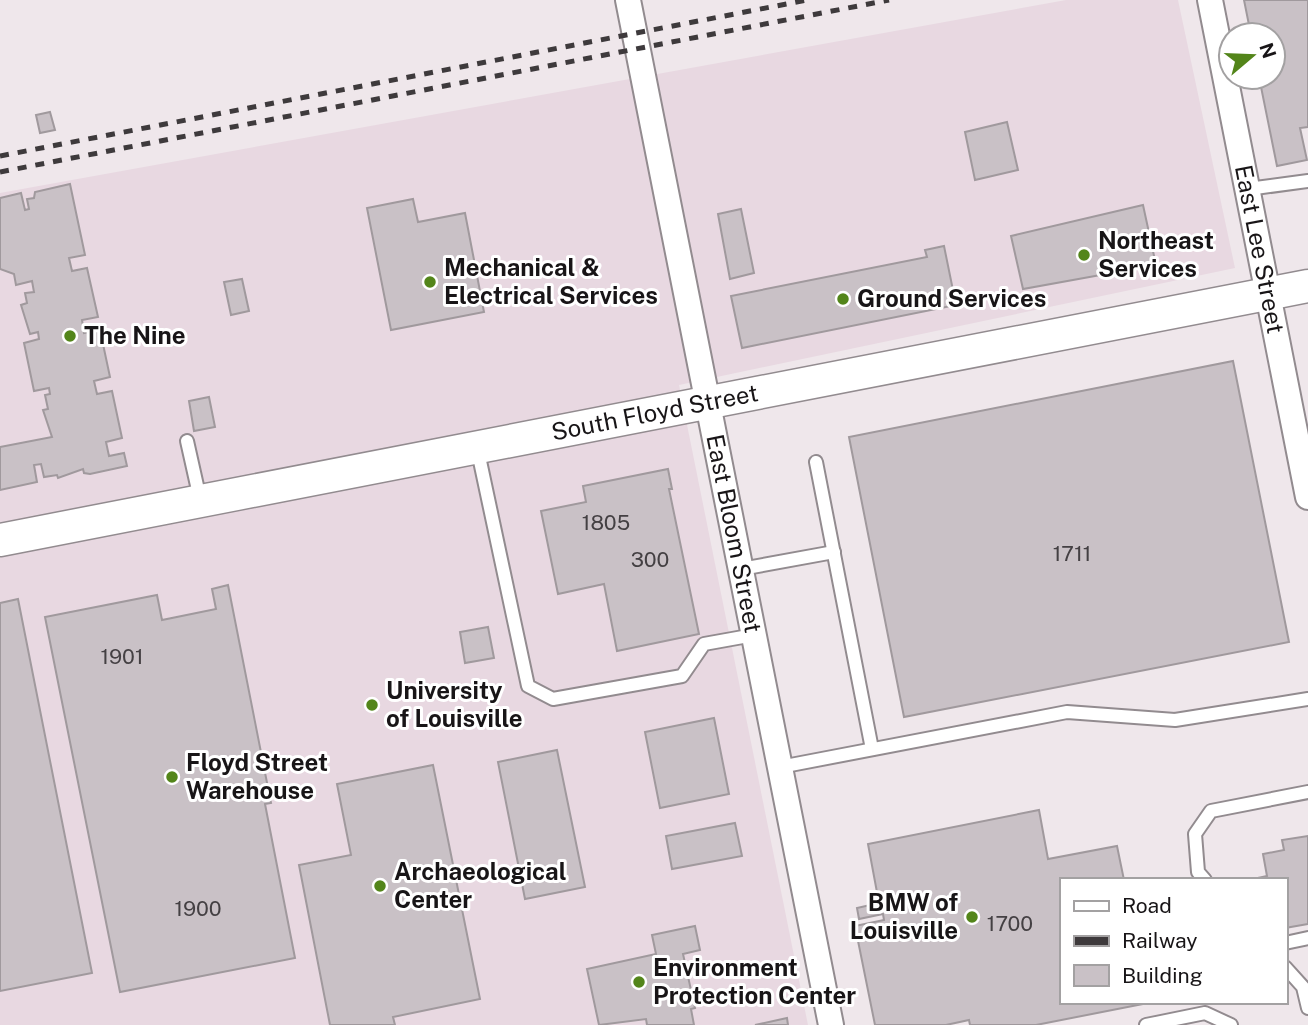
<svg xmlns="http://www.w3.org/2000/svg" width="1308" height="1025" font-family="'Public Sans',sans-serif">
<style>
.built{fill:#e8d8e1}
.building{fill:#c9c1c6;stroke:#a0999d;stroke-width:2}
.lines{fill:none;stroke-linecap:round;stroke-linejoin:round}
.service-casing{stroke:#928b8f;stroke-width:16}
.minor-casing{stroke:#928b8f;stroke-width:28}
.tertiary-casing{stroke:#928b8f;stroke-width:35}
.service{stroke:#fff;stroke-width:12}
.minor{stroke:#fff;stroke-width:24}
.tertiary{stroke:#fff;stroke-width:32}
.rail{stroke:#3e3a3c;stroke-width:5;stroke-dasharray:9 9;stroke-linecap:butt}
.poi-dot{fill:#53851a;stroke:#fff;stroke-width:2.5}
.labels{text-anchor:middle;stroke-width:6;stroke-linejoin:round;paint-order:stroke}
.number-label{font-size:21px;fill:#444043}
.poi-label{font-size:24px;font-weight:bold;fill:#181517;stroke:#fff;text-anchor:start}
.street-label{font-size:24px;fill:#181517;stroke:#fff}
</style>
<rect width="100%" height="100%" fill="#efe7eb"/>
<path class="built" d="M1066 0H1178L1235 268 679 385 808 1025H0V193Z"/>
<g class="building">
<path d="M1244 0H1308V127L1300 128 1307 160 1277 166 1259 77H1273V35H1251Z"/>
<path d="M50 112 55 130 40 133 36 115Z"/>
<path d="M1007 122 1018 170 975 180 965 132Z"/>
<path d="M70 184 85 255 69 258 72 271 87 268 98 317 82 320 84 333 100 330 110 377 94 381 97 394 112 391 122 438 106 442 109 456 124 453 127 466 90 474 84 473 83 469 58 478 57 475 44 477 41 464 34 465 37 482 0 490V447L52 437 43 410 48 409 45 395 50 394 49 388 34 391 24 343 39 339 38 332 30 334 21 305 27 303 25 293 34 292 32 281 16 285 14 274 0 269V198L21 193 25 210 29 209 27 199 34 198 35 192Z"/>
<path d="M413 199 418 222 465 213 484 312 391 330 367 208Z"/>
<path d="M1143 205 1156 265 1023 289 1011 236Z"/>
<path d="M741 209 754 273 730 279 718 214Z"/>
<path d="M944 246 956 305 742 348 731 296 927 257 925 250Z"/>
<path d="M242 279 249 311 231 315 224 282Z"/>
<path d="M1233 361 1289 642 904 717 849 437Z"/>
<path d="M209 397 215 427 194 431 189 401Z"/>
<path d="M668 469 672 489H669L699 634 617 651 604 584 558 594 541 511 586 502 583 486Z"/>
<path d="M228 585 271 803 265 804 295 958 120 992 45 617 157 595 162 620 216 609 212 589Z"/>
<path d="M18 599 92 973 0 991V603Z"/>
<path d="M488 627 494 658 465 663 460 632Z"/>
<path d="M714 718 729 794 660 808 645 732Z"/>
<path d="M557 750 585 887 525 899 498 762Z"/>
<path d="M433 765 480 999 393 1017 395 1025H330L299 865 351 855 337 784Z"/>
<path d="M1039 810 1048 859 1117 846 1124 880H1061V1002L1148 1003 1036 1025H970L969 1020 946 1025H875L855 926 884 920 883 914 859 919 857 908 879 903 868 844Z"/>
<path d="M735 823 742 856 672 869 666 836Z"/>
<path d="M1308 836V924L1285 928V880L1253 879 1267 876 1263 854 1284 850 1282 840Z"/>
<path d="M695 926 700 950 683 954 695 1008 691 1009 694 1025H647L646 1019 599 1025 587 969 656 954 652 935Z"/>
<path d="M787 1018 788 1025H755Z"/>
</g>
<g class="lines">
<g class="service-casing">
<g id="service">
<path d="M1248 189 1308 181"/>
<path d="M187 441 200 499"/>
<path d="M477 447 528 686 553 699 682 676 704 644 754 635"/>
<path d="M816 462 872 749"/>
<path d="M741 569 834 552"/>
<path d="M780 767 1067 712 1175 720 1308 699"/>
<path d="M1205 880 1198 872 1195 834 1211 811 1308 792"/>
<path d="M1285 943 1308 938"/>
<path d="M1285 967 1303 987 1308 1008"/>
<path d="M1146 1025 1205 1013 1231 1025"/>
</g>
</g>
<g class="minor-casing">
<g id="minor">
<path id="s1" d="M628 0 831 1025"/>
<path id="s2" d="M1210 0 1308 497"/>
</g>
</g>
<g class="tertiary-casing">
<g id="tertiary">
<path id="s3" d="M0 540 1308 286"/>
</g>
</g>
<use href="#service" class="service"/>
<use href="#minor" class="minor"/>
<use href="#tertiary" class="tertiary"/>
<g class="rail">
<path d="M0 156 807 0"/>
<path d="M0 172 889 0"/>
</g>
</g>
<g class="poi-dot">
<circle cx="1084" cy="255" r="7"/>
<circle cx="430" cy="282" r="7"/>
<circle cx="843" cy="299" r="7"/>
<circle cx="70" cy="336" r="7"/>
<circle cx="372" cy="705" r="7"/>
<circle cx="172" cy="777" r="7"/>
<circle cx="380" cy="886" r="7"/>
<circle cx="972" cy="917" r="7"/>
<circle cx="639" cy="982" r="7"/>
</g>
<g class="labels">
<g class="number-label">
<text x="606" y="530">1805</text>
<text x="1072" y="561">1711</text>
<text x="650" y="567">300</text>
<text x="122" y="664">1901</text>
<text x="198" y="916">1900</text>
<text x="1010" y="931">1700</text>
</g>
<g class="poi-label">
<text x="1098" y="249">Northeast<tspan x="1098" dy="28">Services</tspan></text>
<text x="444" y="276">Mechanical &amp;<tspan x="444" dy="28">Electrical Services</tspan></text>
<text x="857" y="307">Ground Services</text>
<text x="84" y="344">The Nine</text>
<text x="386" y="699">University<tspan x="386" dy="28">of Louisville</tspan></text>
<text x="186" y="771">Floyd Street<tspan x="186" dy="28">Warehouse</tspan></text>
<text x="394" y="880">Archaeological<tspan x="394" dy="28">Center</tspan></text>
<text x="958" y="911" text-anchor="end">BMW of<tspan x="958" dy="28">Louisville</tspan></text>
<text x="653" y="976">Environment<tspan x="653" dy="28">Protection Center</tspan></text>
</g>
<g class="street-label">
<text dy="8" stroke="none"><textPath href="#s2" startOffset="254">East Lee Street</textPath></text>
<text dy="8" stroke="none"><textPath href="#s3" startOffset="667">South Floyd Street</textPath></text>
<text dy="8" stroke="none"><textPath href="#s1" startOffset="544">East Bloom Street</textPath></text>
</g>
</g>
<rect x="1060" y="878" width="228" height="126" fill="#ffffff" stroke="#a3a1a2" stroke-width="2"/>
<rect x="1074" y="901" width="35" height="10" fill="#ffffff" stroke="#a3a1a2" stroke-width="2"/>
<text x="1122" y="913" font-size="21" fill="#181517">Road</text>
<rect x="1074" y="936" width="35" height="10" fill="#3e3a3c" stroke="#a3a1a2" stroke-width="2"/>
<text x="1122" y="948" font-size="21" fill="#181517">Railway</text>
<rect x="1074" y="965" width="35" height="21" fill="#c9c1c6" stroke="#a3a1a2" stroke-width="2"/>
<text x="1122" y="983" font-size="21" fill="#181517">Building</text>
<g transform="translate(1252 56) rotate(71)"><circle r="33" fill="#ffffff" stroke="#a3a1a2" stroke-width="2"/>
<path d="M0-5L12 26L0 18L-12 26Z" fill="#53851a"/>
<text y="-10" font-size="19" font-weight="bold" text-anchor="middle" fill="#181517">N</text>
</g>
</svg>
